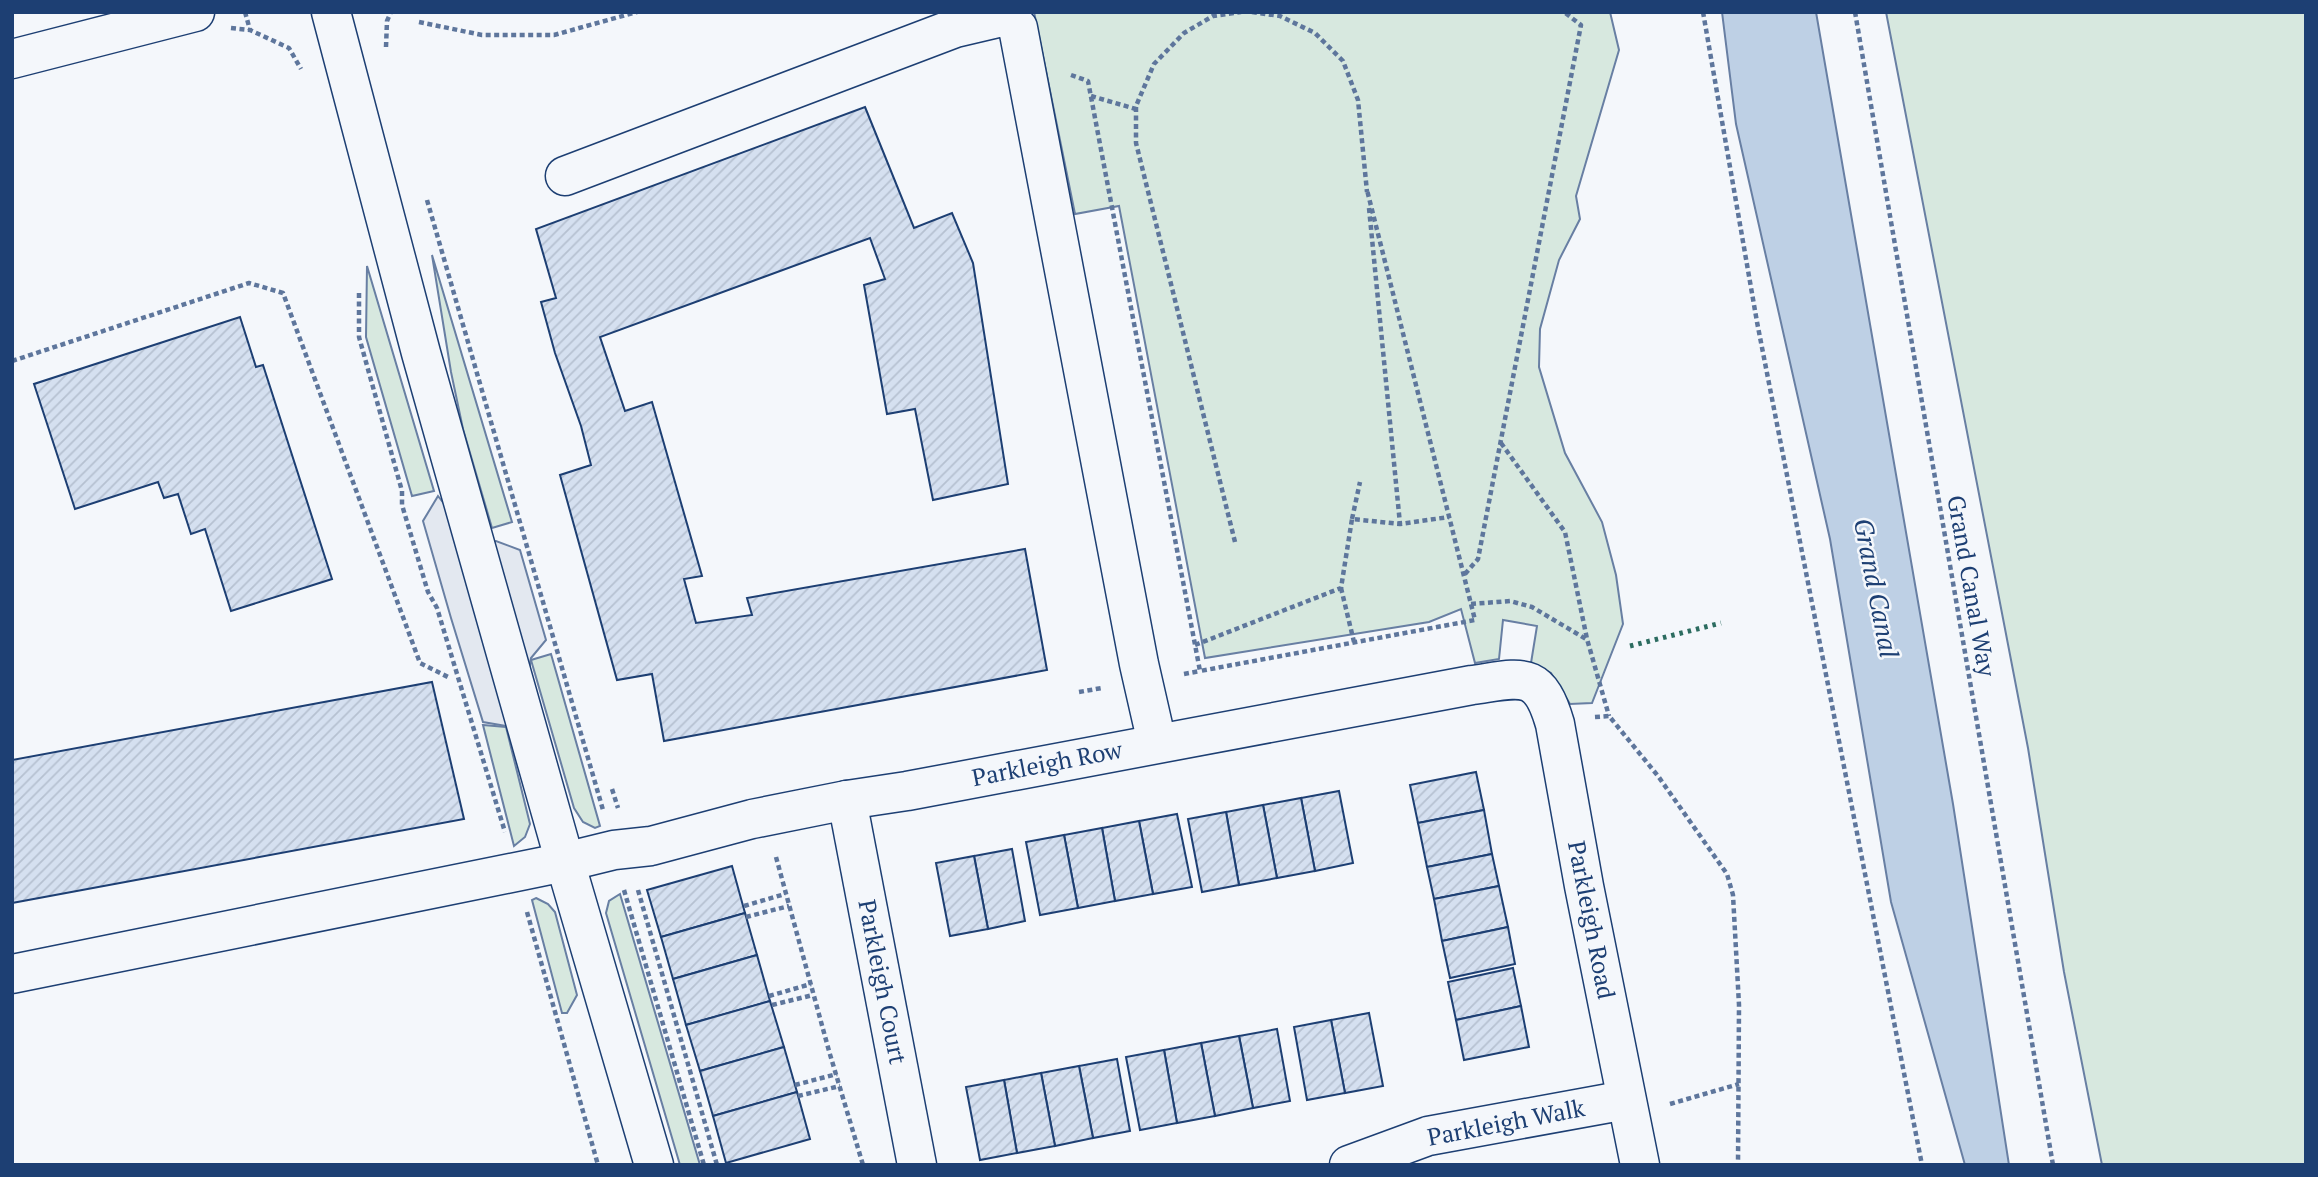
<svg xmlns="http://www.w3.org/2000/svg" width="2318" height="1177" font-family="'PT Serif',serif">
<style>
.green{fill:#d7e8df;stroke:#687fa3;stroke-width:2}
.parking{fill:#e3e8f0;stroke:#687fa3;stroke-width:2}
.water{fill:#bed0e5;stroke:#687fa3;stroke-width:2}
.building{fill:url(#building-hatch);stroke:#1d3f73;stroke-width:2}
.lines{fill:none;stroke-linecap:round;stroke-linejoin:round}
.minor-casing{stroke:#1d3f73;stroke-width:41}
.major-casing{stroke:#1d3f73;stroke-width:41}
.path{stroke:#5e769c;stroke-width:4.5;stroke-dasharray:5 3.5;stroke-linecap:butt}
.minor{stroke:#f4f7fb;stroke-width:38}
.major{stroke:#f4f7fb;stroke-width:38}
.hedge{stroke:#2c6c60;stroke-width:5;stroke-dasharray:3.5 5;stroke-linecap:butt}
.labels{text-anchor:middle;stroke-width:5;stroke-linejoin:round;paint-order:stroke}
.street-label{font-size:24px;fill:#1d3f73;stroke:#f4f7fb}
.water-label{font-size:26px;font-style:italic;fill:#1d3f73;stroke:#f4f7fb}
</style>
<defs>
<pattern id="building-hatch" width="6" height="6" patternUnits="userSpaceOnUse" patternTransform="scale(1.75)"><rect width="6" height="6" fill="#d5e0f0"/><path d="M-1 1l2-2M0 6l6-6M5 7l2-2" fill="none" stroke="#b6c1d1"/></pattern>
</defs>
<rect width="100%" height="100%" fill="#f4f7fb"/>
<g class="green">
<path d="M1034 12H1610L1619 50 1576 196 1580 219 1559 260 1540 329 1539 367 1565 453 1602 522 1616 575 1623 624 1592 703 1570 704 1551 673 1531 663 1537 626 1503 620 1499 659 1475 663 1461 609 1429 622 1205 658 1119 206 1075 214Z"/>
<path d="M1886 12H2306V1165H2102L2064 972 2028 748Z"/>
<path d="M432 255 512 522 492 528 463 429 451 372Z"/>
<path d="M367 266 434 491 412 496 366 337Z"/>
<path d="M551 654 600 826 595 828 583 822 574 808 531 660Z"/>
<path d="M483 725 506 727 530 824 525 837 514 846Z"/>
<path d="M620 894 700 1165H680L606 913 609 901Z"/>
<path d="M536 898 548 904 555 912 577 995 567 1013H562L532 900Z"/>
</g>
<path class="parking" d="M438 496 477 546 496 541 520 550 546 640 531 658 522 710 506 726 483 722 451 618 423 521Z"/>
<path class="water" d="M1722 12H1816L1953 804 2009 1165H1965L1891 902 1830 539 1736 124Z"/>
<g class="building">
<path d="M865 107 914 228 952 213 973 263 1008 484 933 500 915 409 887 414 864 285 885 279 870 238 600 337 625 411 652 402 702 576 684 579 696 623 752 615 747 598 1025 549 1047 670 664 741 652 674 617 680 560 475 591 465 581 426 555 353 541 302 556 298 536 229Z"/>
<path d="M240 317 256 367 263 365 332 579 231 611 205 529 191 534 178 494 164 498 158 482 75 509 34 384Z"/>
<path d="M432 682 464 819 12 903V760Z"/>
<path d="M1476 772 1484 810 1418 823 1410 785Z"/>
<path d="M1339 791 1353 863 1315 871 1301 798Z"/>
<path d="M1301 798 1315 871 1277 878 1263 805Z"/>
<path d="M1263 805 1277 878 1239 885 1226 812Z"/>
<path d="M1484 810 1492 854 1427 867 1418 823Z"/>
<path d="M1226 812 1239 885 1202 892 1188 819Z"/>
<path d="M1177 814 1192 887 1153 894 1139 821Z"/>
<path d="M1139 821 1153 894 1115 901 1102 828Z"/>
<path d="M1102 828 1115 901 1078 908 1064 835Z"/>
<path d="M1064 835 1078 908 1040 915 1026 842Z"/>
<path d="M1012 849 1025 921 988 929 974 856Z"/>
<path d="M1492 854 1499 886 1434 899 1427 867Z"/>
<path d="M974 856 988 929 950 936 936 863Z"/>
<path d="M732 866 745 913 661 937 647 890Z"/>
<path d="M1499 886 1508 927 1442 941 1434 899Z"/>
<path d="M745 913 757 955 673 979 661 937Z"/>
<path d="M1508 927 1515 964 1450 978 1442 941Z"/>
<path d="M757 955 770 1001 686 1025 673 979Z"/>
<path d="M1513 968 1521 1006 1456 1020 1448 982Z"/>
<path d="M770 1001 784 1047 700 1071 686 1025Z"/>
<path d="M1521 1006 1529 1047 1464 1060 1456 1020Z"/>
<path d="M1369 1013 1383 1086 1345 1093 1331 1020Z"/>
<path d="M1331 1020 1345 1093 1307 1100 1294 1027Z"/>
<path d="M1277 1029 1290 1101 1253 1108 1239 1036Z"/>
<path d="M1239 1036 1253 1108 1215 1116 1201 1043Z"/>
<path d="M1201 1043 1215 1116 1177 1123 1164 1050Z"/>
<path d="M784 1047 797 1092 713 1116 700 1071Z"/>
<path d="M1164 1050 1177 1123 1140 1130 1126 1057Z"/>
<path d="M1117 1059 1130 1131 1093 1138 1079 1066Z"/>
<path d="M1079 1066 1093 1138 1055 1146 1041 1073Z"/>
<path d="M1041 1073 1055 1146 1017 1153 1004 1080Z"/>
<path d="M1004 1080 1017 1153 980 1160 966 1087Z"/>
<path d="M797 1092 810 1139 726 1163 713 1116Z"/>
</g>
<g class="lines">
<g class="minor-casing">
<g id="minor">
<path d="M331 12 421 353 565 862 654 1165"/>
<path d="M565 176 955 28 1006 16 1018 28 1139 664 1157 743"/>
<path d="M847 800 917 1165"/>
<path d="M12 974 565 862 614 850 651 846 752 819 847 800 907 791 1472 685C1522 678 1539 669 1555 724L1584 886 1640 1165"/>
<path d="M1349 1165 1428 1136 1626 1100"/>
</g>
</g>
<g class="major-casing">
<path id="major" d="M12 59 195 12"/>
</g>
<g class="path">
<path d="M245 12 250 30"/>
<path d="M1252 12 1280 16 1315 33 1343 61 1358 100 1367 192"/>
<path d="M1703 12 1757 322 1922 1165"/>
<path d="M1855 12 2053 1165"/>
<path d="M419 22 482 35H554L637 12"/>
<path d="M231 28 250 30 289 48 301 69"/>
<path d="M386 47 387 21 391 12"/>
<path d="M1071 75 1088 81 1200 671 1475 620 1367 190"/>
<path d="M1091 96 1136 109"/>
<path d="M427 200 603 810"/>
<path d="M1369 208 1400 524"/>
<path d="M359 293V337L402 491V505L428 592 437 608 505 832"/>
<path d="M12 361 249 283 283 293 420 663 450 678"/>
<path d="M1501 443 1565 532 1587 639 1609 716"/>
<path d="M1352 519 1360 482"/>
<path d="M1235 542 1136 143V106L1154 64 1184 33 1213 16 1241 12"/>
<path d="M1465 574 1478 559 1581 25 1564 12"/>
<path d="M1341 588 1354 642"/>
<path d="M1471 604 1510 601 1532 607 1586 639"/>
<path d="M1195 645 1341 588 1352 519 1400 524 1449 517"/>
<path d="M1184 674 1200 671"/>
<path d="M1079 692 1102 688"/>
<path d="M1595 717 1609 716 1658 776 1727 874 1733 895 1739 1005 1738 1165"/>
<path d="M612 789 618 808"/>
<path d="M776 857 829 1051 863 1165"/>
<path d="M624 890 704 1165"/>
<path d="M638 890 717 1165"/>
<path d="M744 906 785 894"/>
<path d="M527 912 598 1165"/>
<path d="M746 917 789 906"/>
<path d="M769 996 811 984"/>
<path d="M772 1005 813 995"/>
<path d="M795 1085 837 1074"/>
<path d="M798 1096 840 1086"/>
<path d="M1670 1104 1739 1084"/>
</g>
<use href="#minor" class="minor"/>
<use href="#major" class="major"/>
<path class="hedge" d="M1630 646 1721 623"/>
</g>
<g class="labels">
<g class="street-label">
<text transform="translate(1971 586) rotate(80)" y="8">Grand Canal Way</text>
<text transform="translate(1047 764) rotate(-11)" y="8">Parkleigh Row</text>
<text transform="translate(1591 920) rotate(79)" y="8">Parkleigh Road</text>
<text transform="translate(882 982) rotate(79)" y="8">Parkleigh Court</text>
<text transform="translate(1506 1123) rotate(-11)" y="8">Parkleigh Walk</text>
</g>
<g class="water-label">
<text transform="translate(1876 588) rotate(79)" y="9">Grand Canal</text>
</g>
</g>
<rect width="2318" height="1177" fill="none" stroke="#1d3f73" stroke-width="28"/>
</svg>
